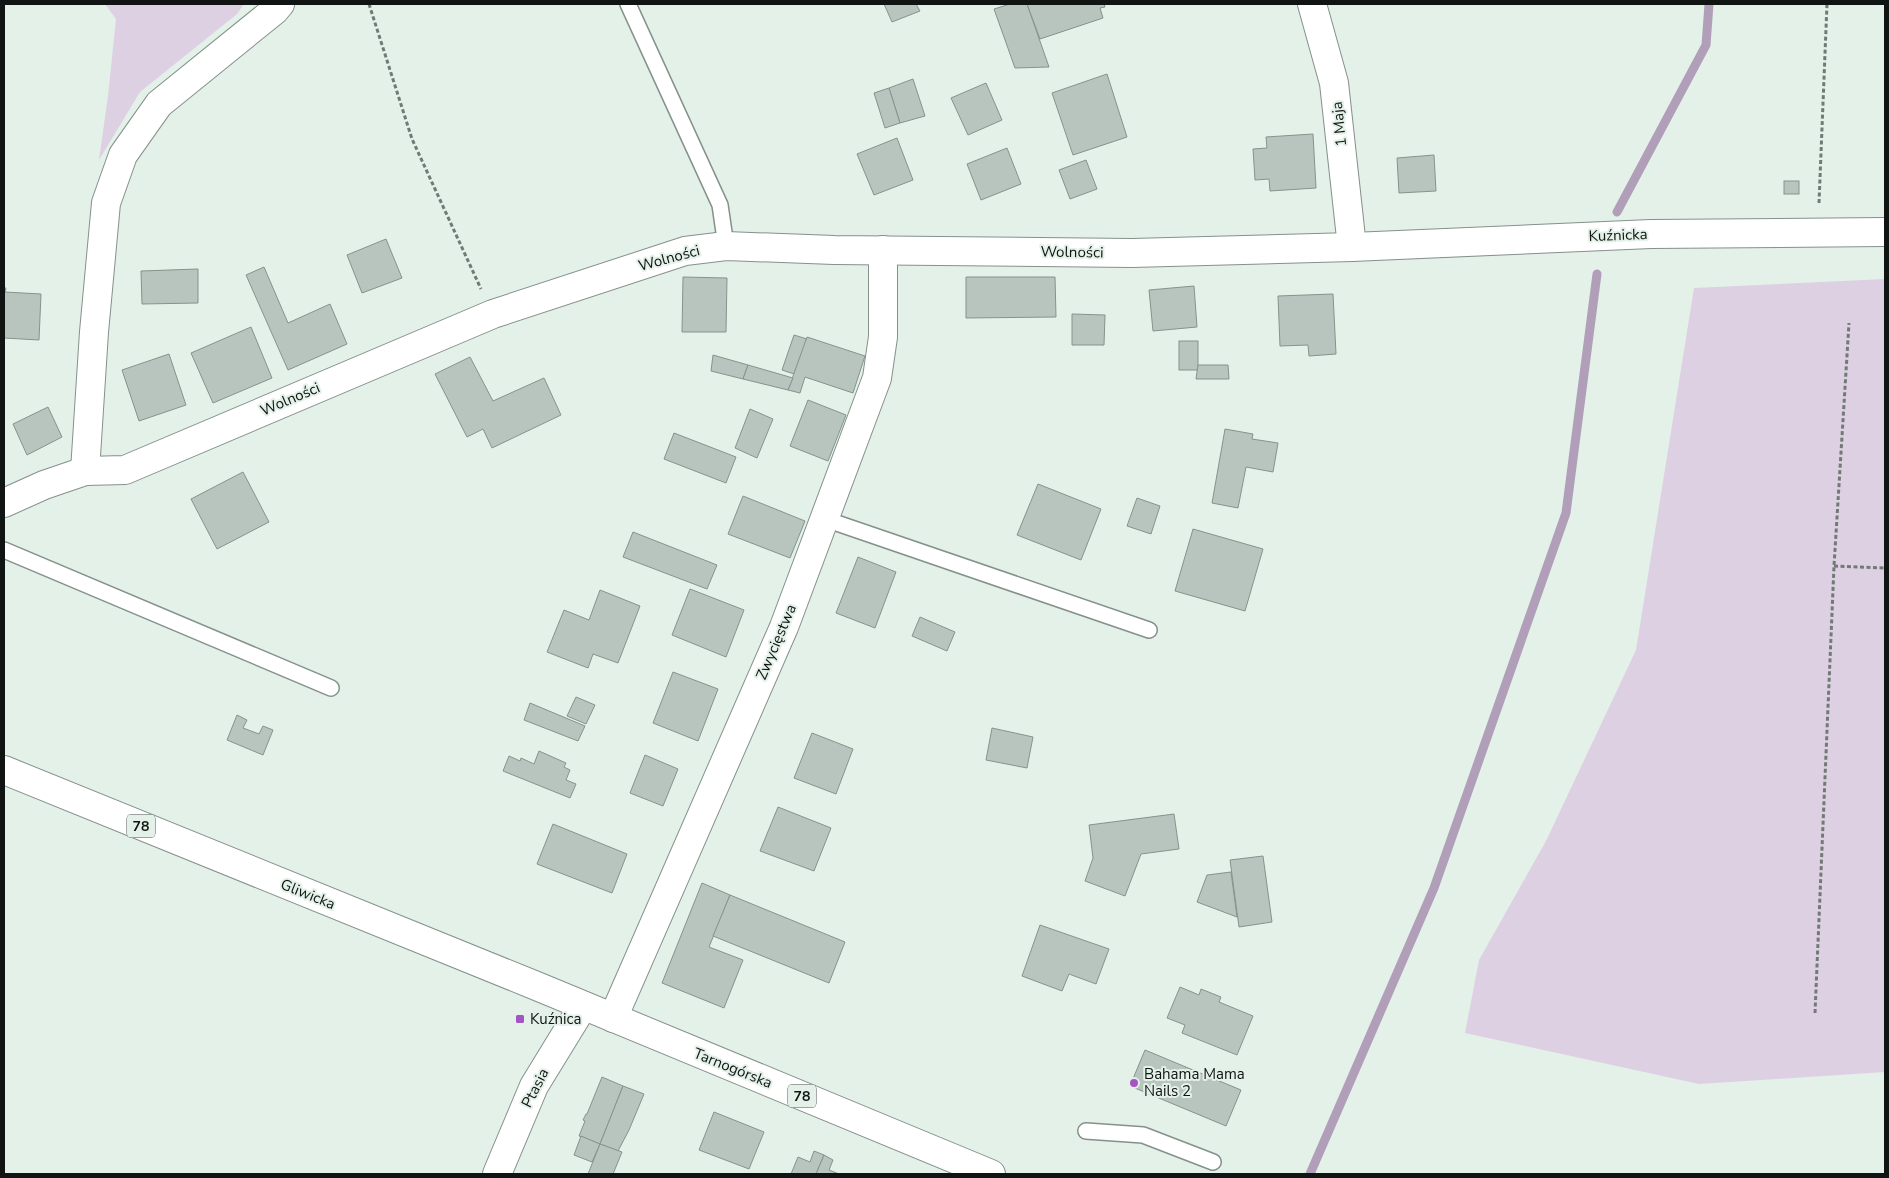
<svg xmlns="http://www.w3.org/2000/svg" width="1889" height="1178" font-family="'Nunito Sans',sans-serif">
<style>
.green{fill:#ded0e3}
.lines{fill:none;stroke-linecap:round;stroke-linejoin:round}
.stream{stroke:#b19eb9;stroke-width:9}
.building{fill:#b8c5be;stroke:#86938c}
.lane-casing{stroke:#85918b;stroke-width:18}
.street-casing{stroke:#85918b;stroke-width:30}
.primary-casing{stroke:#85918b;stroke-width:30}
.path{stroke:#717a75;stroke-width:3;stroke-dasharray:4 2.5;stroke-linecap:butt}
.lane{stroke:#fff;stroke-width:15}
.street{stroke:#fff;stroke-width:28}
.primary{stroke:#fff;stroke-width:28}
.poi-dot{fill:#a453c2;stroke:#e3f1e9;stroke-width:2}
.labels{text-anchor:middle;stroke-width:4;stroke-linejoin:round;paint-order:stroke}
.shield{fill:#e3f1e9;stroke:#4f5652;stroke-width:1}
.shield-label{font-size:14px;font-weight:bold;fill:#101412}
.street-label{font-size:15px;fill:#101412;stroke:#e3f1e9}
.poi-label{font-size:15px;fill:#101412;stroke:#e3f1e9;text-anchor:start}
</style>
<rect width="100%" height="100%" fill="#e3f1e9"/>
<g class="green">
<path d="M105 4H244L237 14 140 92 99 160 108 96 116 19Z"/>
<path d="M1885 279V1072L1699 1084 1465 1033 1479 960 1546 841 1636 650 1694 288Z"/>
</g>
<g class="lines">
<g class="stream">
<path d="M1617 212 1706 45 1709 4"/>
<path d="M1310 1174 1434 888 1566 513 1597 274"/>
</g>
</g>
<g class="building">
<path d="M884 4H916L920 11 892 22Z"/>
<path d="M1010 4H1027L1049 67 1015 68 994 9Z"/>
<path d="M1027 4H1104L1105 7 1100 8 1103 18 1040 39Z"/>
<path d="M1107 74 1127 137 1073 155 1052 93Z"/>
<path d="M913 79 925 116 900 123 889 88Z"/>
<path d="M986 83 1002 120 968 135 951 98Z"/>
<path d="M889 88 900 123 885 128 874 93Z"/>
<path d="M1313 134 1316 188 1270 191 1269 179 1255 180 1253 149 1267 148 1266 137Z"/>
<path d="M897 138 913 180 874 195 857 154Z"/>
<path d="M1007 148 1021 184 981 200 967 164Z"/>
<path d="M1434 155 1436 191 1399 193 1397 158Z"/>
<path d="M1086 160 1097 189 1070 199 1059 170Z"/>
<rect x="1784" y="181" width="15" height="13"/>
<path d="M386 239 402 278 362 293 347 255Z"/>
<path d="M264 267 288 323 330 304 347 344 288 370 246 275Z"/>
<path d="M198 269V303L142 304 141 271Z"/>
<path d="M683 277 727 278 726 332H682Z"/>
<path d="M966 277H1055L1056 317 966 318Z"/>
<path d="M1194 286 1197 327 1153 331 1149 290Z"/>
<path d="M4 288H6L5 292 41 294 39 340 4 338Z"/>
<path d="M1333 294 1336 354 1309 356 1308 345 1280 346 1278 296Z"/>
<path d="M1072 314 1105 315 1104 345H1072Z"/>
<path d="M251 327 272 378 213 403 191 353Z"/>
<path d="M794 335 807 339 794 374 782 370Z"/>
<path d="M807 337 865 356 853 393 805 377 800 393 788 390Z"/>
<rect x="1179" y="341" width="19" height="29"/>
<path d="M169 354 186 405 139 421 122 370Z"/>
<path d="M713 355 748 365 743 379 711 371Z"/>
<path d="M470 357 493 401 544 378 561 415 492 448 483 429 467 437 435 374Z"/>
<path d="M748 365 793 378 788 390 743 379Z"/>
<path d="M1198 365H1228L1229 379H1196Z"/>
<path d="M808 400 846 415 828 461 790 446Z"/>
<path d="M48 407 62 437 27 455 13 424Z"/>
<path d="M750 409 773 419 757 458 735 448Z"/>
<path d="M1225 429 1253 434 1252 439 1278 443 1273 472 1246 467 1238 508 1212 503Z"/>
<path d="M674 433 736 457 726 483 664 459Z"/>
<path d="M243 472 269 522 217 549 191 499Z"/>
<path d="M1038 484 1101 509 1081 560 1017 535Z"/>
<path d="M743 496 805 521 790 558 728 534Z"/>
<path d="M1137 498 1160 506 1151 534 1127 526Z"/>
<path d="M1193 529 1263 549 1245 611 1175 591Z"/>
<path d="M633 532 717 565 707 589 623 557Z"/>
<path d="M858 557 896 572 875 628 836 613Z"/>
<path d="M690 589 744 610 726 657 672 635Z"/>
<path d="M600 590 640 606 618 663 593 654 588 668 547 652 564 610 589 620Z"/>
<path d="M920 617 955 632 947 651 912 636Z"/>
<path d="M673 672 718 689 698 741 653 723Z"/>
<path d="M576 697 595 705 586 724 567 716Z"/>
<path d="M530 703 585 726 578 741 524 720Z"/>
<path d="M237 715 247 720 243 728 259 734 263 726 273 730 263 755 227 740Z"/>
<path d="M992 728 1033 737 1027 768 986 760Z"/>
<path d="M812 733 853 749 836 794 794 778Z"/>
<path d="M539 751 566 763 564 767 570 770 566 780 576 784 570 798 503 771 509 756 520 761 521 758 534 764Z"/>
<path d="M645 755 678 769 663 806 630 793Z"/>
<path d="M778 807 831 828 814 871 760 851Z"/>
<path d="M1174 814 1179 849 1141 854 1125 896 1085 881 1093 858 1089 825Z"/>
<path d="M553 824 627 854 612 893 537 864Z"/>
<path d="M1263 856 1272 922 1239 927 1230 860Z"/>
<path d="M1231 872 1237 917 1197 902 1207 875Z"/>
<path d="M702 883 730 895 709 947 743 960 724 1008 662 983Z"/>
<path d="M730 895 845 942 829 983 713 936Z"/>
<path d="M1040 925 1109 949 1096 984 1069 974 1062 991 1022 976Z"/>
<path d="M1180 987 1199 995 1201 989 1221 997 1219 1002 1253 1016 1237 1055 1182 1033 1185 1025 1167 1018Z"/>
<path d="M1145 1050 1241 1090 1226 1126 1130 1086Z"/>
<path d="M602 1077 623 1086 600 1144 579 1136 585 1121 583 1120 586 1114H587Z"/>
<path d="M623 1086 644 1094 629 1130 618 1151 600 1144Z"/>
<path d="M714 1112 764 1132 749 1169 699 1150Z"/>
<path d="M581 1136 600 1144 592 1162 574 1155Z"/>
<path d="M600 1144 622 1152 613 1174H588Z"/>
<path d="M814 1151 824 1155 816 1174H791L798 1157 810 1162Z"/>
<path d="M824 1155 833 1160 829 1170 839 1174H816Z"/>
</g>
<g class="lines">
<g class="lane-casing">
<g id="lane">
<path d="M628 4 720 205 726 246"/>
<path d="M825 519 1149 630"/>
<path d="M4 550 331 688"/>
<path d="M1086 1131 1143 1135 1213 1162"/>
</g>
</g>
<g class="street-casing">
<g id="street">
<path d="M1312 4 1334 83 1352 247"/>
<path d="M85 471 94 332 106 203 123 155 159 104 275 10 280 4"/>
<path d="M4 503 44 485 85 471 125 470 493 314 685 251 726 246 834 250 1132 253 1352 247 1651 234 1885 232"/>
<path d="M613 1018 784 627 877 378 883 337V250"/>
<path d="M497 1174 534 1086 583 1006"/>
</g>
</g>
<g class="primary-casing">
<path id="primary" d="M4 770 539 987 991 1174"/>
</g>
<g class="path">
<path d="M369 4 412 139 481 289"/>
<path d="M1819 203 1827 4"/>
<path d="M1834 566 1885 568"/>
<path d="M1815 1013 1834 566 1849 323"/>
</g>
<use href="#lane" class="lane"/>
<use href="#street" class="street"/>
<use href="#primary" class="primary"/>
</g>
<g class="poi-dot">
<rect x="515" y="1014" width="10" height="10" rx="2.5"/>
<circle cx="1134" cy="1083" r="5"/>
</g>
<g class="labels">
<g class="shield">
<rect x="127" y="814.5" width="28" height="23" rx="4"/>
<rect x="788" y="1084.5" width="28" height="23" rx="4"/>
</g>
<g class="shield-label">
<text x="141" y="831">78</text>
<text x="802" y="1101">78</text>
</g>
<g class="street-label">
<text transform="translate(1339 124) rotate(-96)" y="5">1 Maja</text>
<text transform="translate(1618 235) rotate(-2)" y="5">Kuźnicka</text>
<text transform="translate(1072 252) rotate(1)" y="5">Wolności</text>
<text transform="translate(669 258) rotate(-15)" y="5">Wolności</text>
<text transform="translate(290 399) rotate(-23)" y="5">Wolności</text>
<text transform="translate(776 642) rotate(-67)" y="5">Zwycięstwa</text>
<text transform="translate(308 894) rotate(22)" y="5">Gliwicka</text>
<text transform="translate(733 1068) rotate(22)" y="5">Tarnogórska</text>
<text transform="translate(535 1088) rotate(-63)" y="5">Ptasia</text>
</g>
<g class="poi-label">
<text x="530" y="1024">Kuźnica</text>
<text x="1144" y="1079">Bahama Mama<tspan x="1144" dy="17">Nails 2</tspan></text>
</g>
</g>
<rect width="1889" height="1178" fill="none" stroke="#101412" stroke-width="10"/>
</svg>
